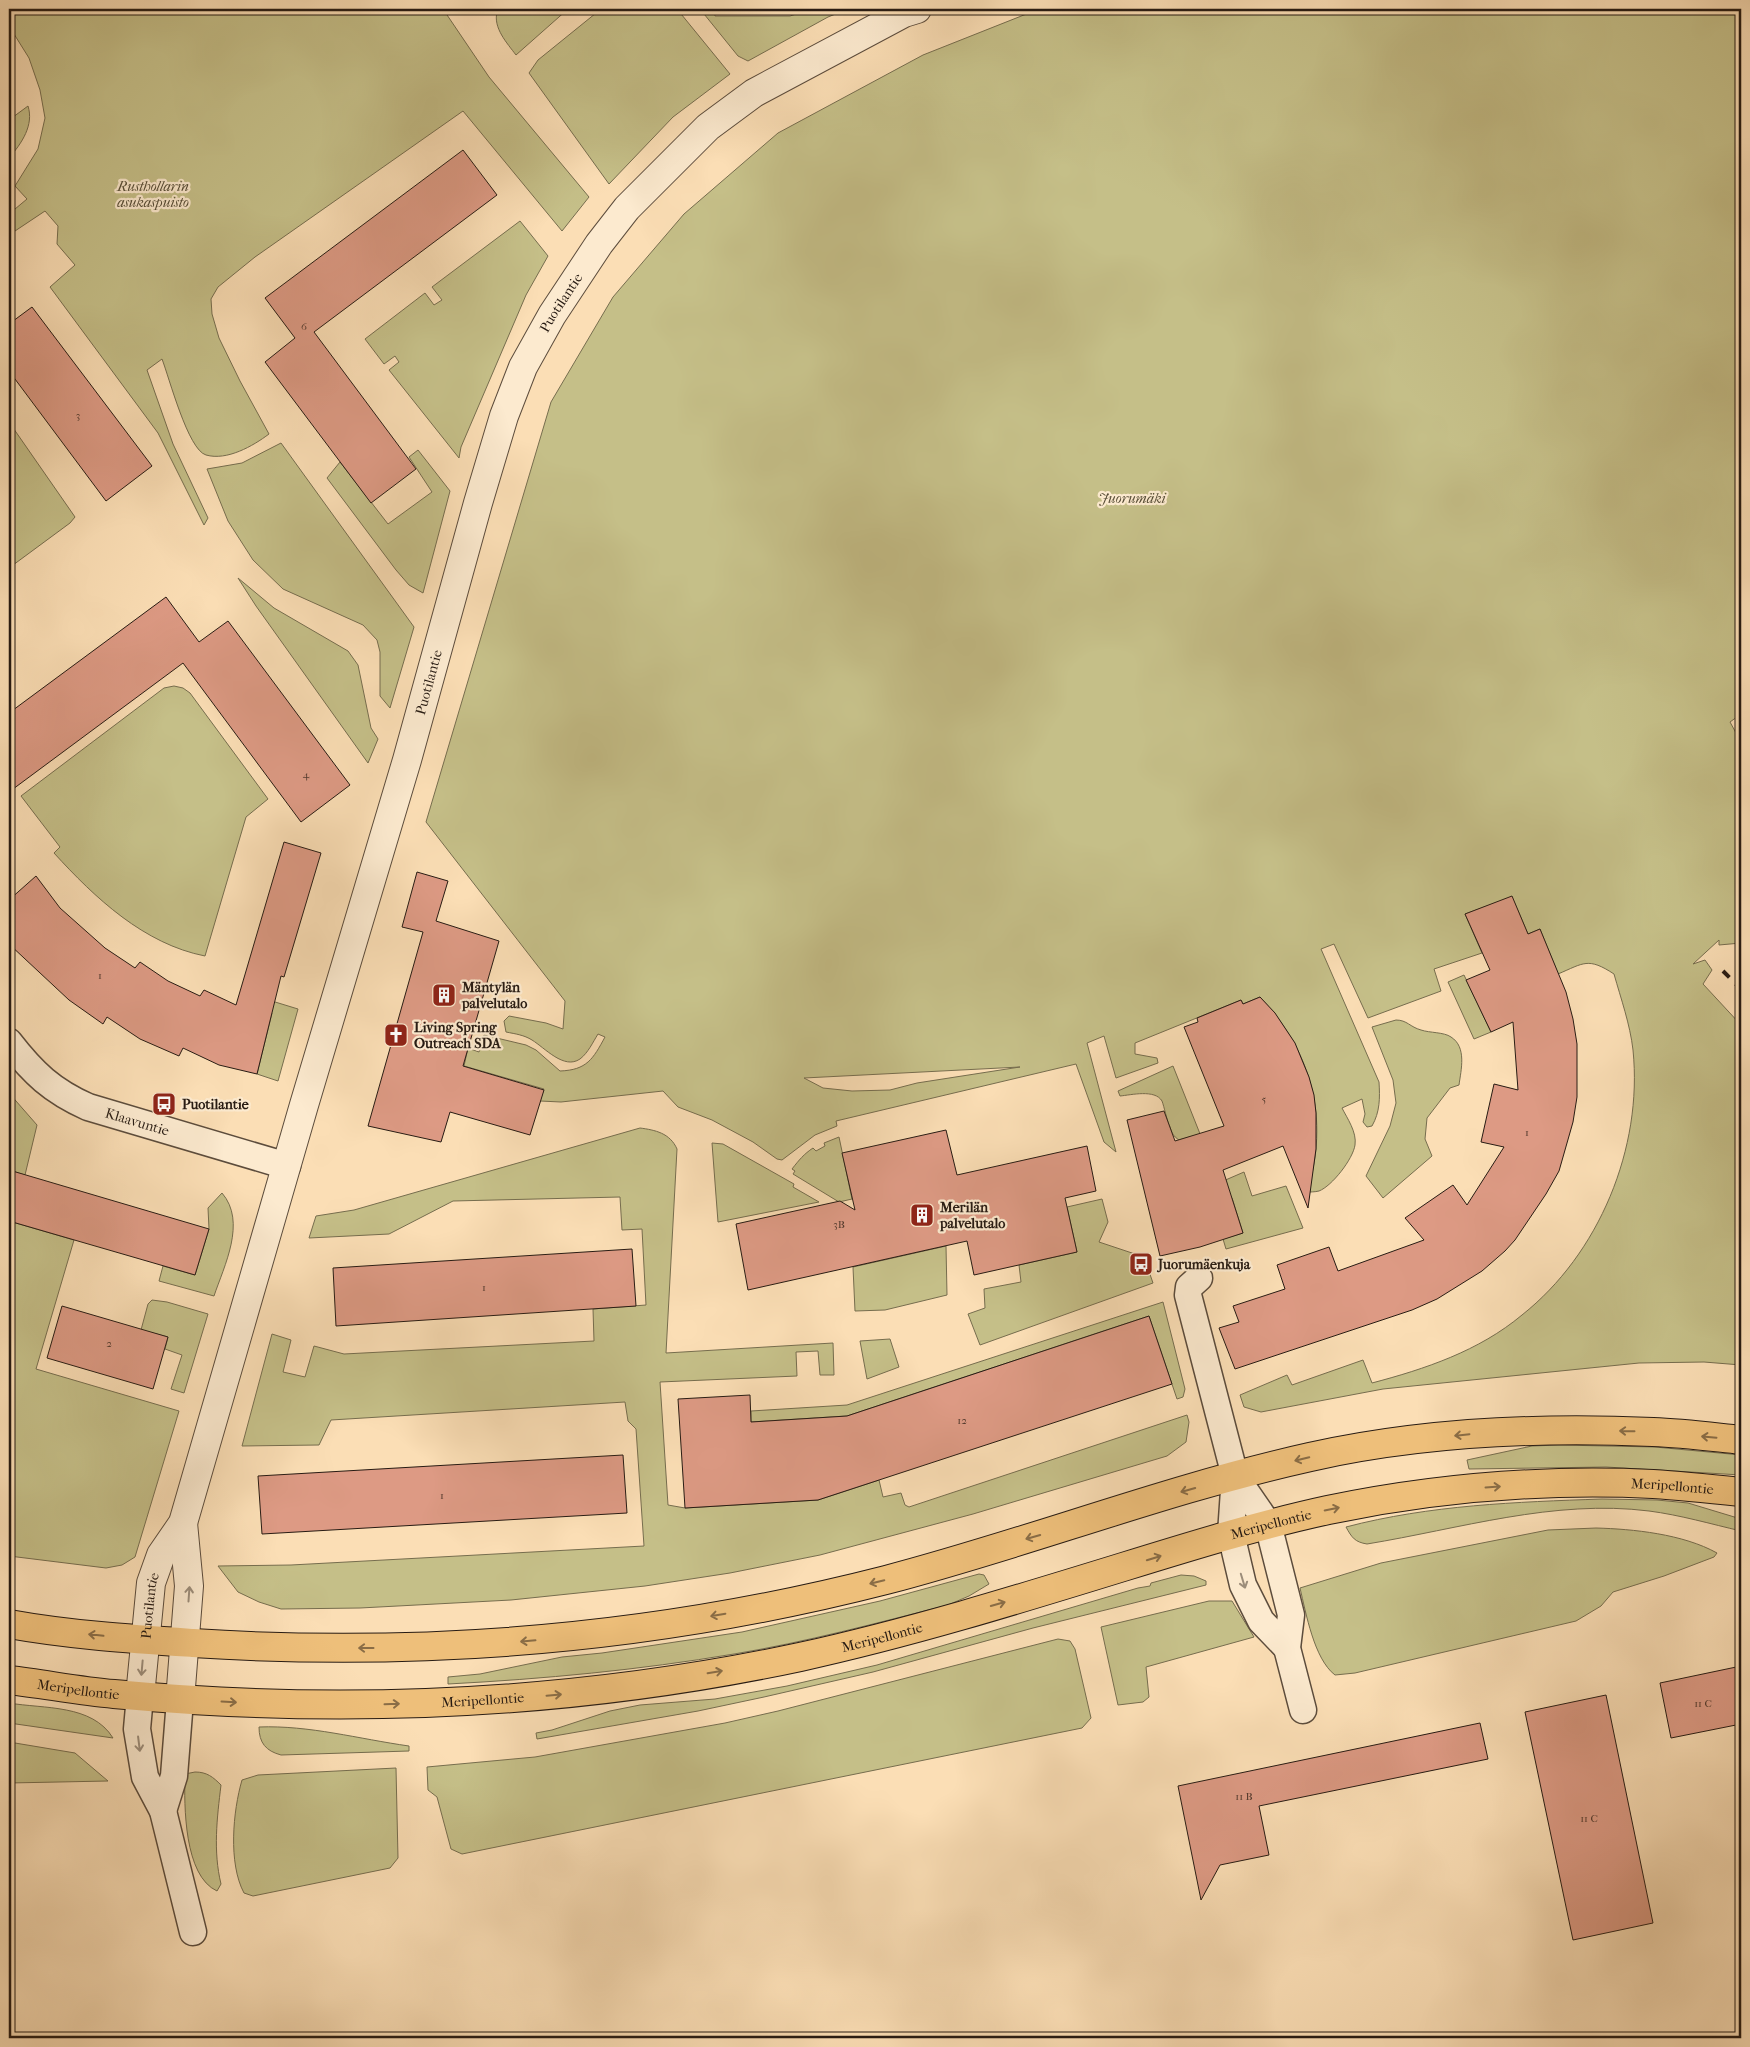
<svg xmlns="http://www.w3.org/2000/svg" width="1750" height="2047" font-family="'IM FELL French Canon',serif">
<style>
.green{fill:#c5bf88;stroke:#766d4e;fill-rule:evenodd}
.building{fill:#dd9a84;stroke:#271b13}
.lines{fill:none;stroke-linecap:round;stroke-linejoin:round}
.minor-casing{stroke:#5c4c3c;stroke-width:29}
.tertiary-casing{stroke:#5c4c3c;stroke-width:30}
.primary-casing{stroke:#271b13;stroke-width:30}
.minor{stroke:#fceacf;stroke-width:26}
.tertiary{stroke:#fceacf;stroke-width:28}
.primary{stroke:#eebf7a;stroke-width:28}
.rail{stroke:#271b13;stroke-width:4;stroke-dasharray:9 9;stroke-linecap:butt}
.oneway{stroke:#8a6d46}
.oneway2{stroke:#9c8d7a}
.labels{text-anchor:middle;stroke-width:4.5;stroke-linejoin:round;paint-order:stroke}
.number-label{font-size:11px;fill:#543b2f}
.park-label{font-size:14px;font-style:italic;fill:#564c36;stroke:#fceacf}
.street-label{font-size:14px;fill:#271b13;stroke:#fceacf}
.poi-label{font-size:14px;font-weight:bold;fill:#271b13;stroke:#fceacf;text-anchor:start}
</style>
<rect width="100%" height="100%" fill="#fbdeb5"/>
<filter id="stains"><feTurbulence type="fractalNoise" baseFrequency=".004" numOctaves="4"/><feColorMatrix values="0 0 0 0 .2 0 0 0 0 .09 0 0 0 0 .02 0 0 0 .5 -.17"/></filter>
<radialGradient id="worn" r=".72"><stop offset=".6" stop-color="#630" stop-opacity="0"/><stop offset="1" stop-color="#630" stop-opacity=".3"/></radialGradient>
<g class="green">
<path d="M9 9H443L489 77 589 197 562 231 463 111 255 257 218 287 211 299 212 314 219 338 240 381 269 434C253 446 227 461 206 455 188 450 169 377 162 359L147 370 173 444 208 518 204 525 158 433 50 287 75 265 57 244 58 226 45 211 9 235V214L27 199 15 186 38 149 45 118 40 90 29 58 9 26Z"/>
<path d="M536 9H568L516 55C507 43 493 28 497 12H535Z"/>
<path d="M601 9H677L730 74 673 117 609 184 529 73 538 60Z"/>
<path d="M700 9H714L715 16H790L812 9H848L828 17 748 61 738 56Z"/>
<path d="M1039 9H1330L1336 14 1343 9H1741V714L1730 722 1741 742V943L1719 945V940L1693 964 1705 960 1712 970 1703 984 1741 1025V1365L1704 1362 1639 1363 1383 1389 1261 1412 1244 1407 1240 1395 1287 1375 1292 1385 1363 1360 1372 1383C1425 1369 1479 1351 1522 1315 1599 1254 1643 1148 1633 1050 1630 1024 1621 999 1614 974 1588 957 1584 963 1558 974L1540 929 1528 934 1512 897 1465 914 1482 953 1434 969 1441 991 1368 1018 1334 944 1321 949 1379 1082C1380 1098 1380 1112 1372 1126L1367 1127 1363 1122 1365 1114 1362 1099 1342 1108C1347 1118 1357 1132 1355 1145 1353 1159 1332 1186 1319 1191 1315 1192 1310 1192 1307 1192 1330 1119 1312 1052 1260 997L1243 1004 1241 1000 1135 1043V1054L1157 1058 1158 1063 1116 1078 1104 1036 1087 1043 1116 1152 1104 1142 1076 1064 836 1121 837 1126 815 1135 782 1160 777 1159 753 1142 712 1120 678 1107 663 1091 561 1102 540 1101 544 1089 464 1066 468 1048 479 1052 484 1035 526 1045 536 1050 560 1071C587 1070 593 1059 605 1037L598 1034C593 1042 588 1053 580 1059 564 1070 545 1048 532 1040 524 1035 516 1034 506 1032L504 1021 509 1016 546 1023 563 1029 565 1001 426 822 551 402 613 297 684 214 778 133 923 55ZM1020 1067 917 1083 890 1090 852 1091 823 1088 804 1078Z"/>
<path d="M28 106C34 125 22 143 9 158V120Z"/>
<path d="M520 221 548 256 526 295 461 447 459 458 389 370 399 362 395 356 384 364 365 339 425 293 434 305 442 300 432 287Z"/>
<path d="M9 422 75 517 70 523 9 568Z"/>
<path d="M281 443 414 627 390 708 380 696V652L377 640 363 625 283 589 253 560 228 521 207 469 242 463Z"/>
<path d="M418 450 450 491 423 593 409 585 396 570 327 478 340 462 388 524 432 492 409 457Z"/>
<path d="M238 578 274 608 348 651 358 665 371 728 378 739 368 763 256 606Z"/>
<path d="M174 686 183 688 190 693 268 799 246 817 205 956C144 944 95 898 54 853L60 847 21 796 164 688Z"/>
<path d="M1464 975 1491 1032 1474 1039 1448 982Z"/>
<path d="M249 994 298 1009 278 1081 257 1074 272 1013 245 1007Z"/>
<path d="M1396 1020C1407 1020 1410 1027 1421 1030 1430 1033 1444 1032 1451 1037 1467 1047 1461 1070 1459 1085L1450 1088 1427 1118 1425 1139 1432 1156 1383 1198 1366 1176 1390 1126 1396 1103 1393 1080 1372 1027Z"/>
<path d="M1173 1066 1216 1174 1193 1136 1179 1140C1173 1136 1172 1133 1170 1127 1167 1121 1164 1106 1162 1101 1155 1089 1131 1095 1120 1096L1118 1091Z"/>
<path d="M9 1093 37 1125 25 1175 9 1170Z"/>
<path d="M640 1128C655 1130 670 1133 677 1149L666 1353 833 1343 834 1375H820L818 1351 796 1352 797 1376 660 1382 668 1505 685 1508 818 1500 879 1480 883 1497 901 1493 905 1505 909 1507 1187 1415 1189 1422 1186 1442 1167 1456 973 1514 820 1555 730 1573 645 1586 511 1600 360 1608 281 1609 259 1602 238 1592 218 1566 291 1565 644 1546 636 1429 628 1421 625 1402 331 1420 319 1445 242 1446 272 1334 291 1340 283 1372 305 1377 314 1346 344 1354 594 1341 593 1309 646 1305 642 1229 622 1230 620 1197 453 1201 389 1234 309 1238 316 1216 354 1210Z"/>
<path d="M839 1137 852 1199 839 1202 793 1174 795 1171 792 1169C799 1160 804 1154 813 1148L816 1151 825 1146 824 1143Z"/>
<path d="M712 1143 723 1144 794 1184 793 1187 819 1202 718 1222Z"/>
<path d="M1244 1172 1252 1196 1286 1186 1303 1228 1226 1249 1223 1239 1243 1233 1232 1198 1207 1188Z"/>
<path d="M222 1193C247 1222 224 1266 214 1296L159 1281 163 1266 195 1275 209 1229 208 1208Z"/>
<path d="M1102 1199 1108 1222 1099 1242 1144 1257 1153 1283 980 1345 968 1314 985 1308 984 1289 1021 1282 1019 1265 1077 1252 1067 1207Z"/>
<path d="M9 1221 74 1240 36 1369 179 1411 135 1557 122 1565 106 1568 9 1556Z"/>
<path d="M946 1246 947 1295 885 1310 855 1311 853 1267Z"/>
<path d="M152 1300 167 1302 208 1314 184 1393 171 1389 182 1355 165 1349 168 1337 141 1330 148 1304Z"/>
<path d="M1163 1302 1185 1389 1183 1397 1177 1399 1149 1316 847 1416 751 1422V1411L847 1405Z"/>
<path d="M890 1339 899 1367 867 1379 860 1341Z"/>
<path d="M1559 1445 1655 1447 1741 1455V1475L1606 1467 1469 1469 1467 1460 1532 1446Z"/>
<path d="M1602 1499 1657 1500 1688 1503 1741 1519V1531C1711 1524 1680 1515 1649 1511 1554 1499 1459 1529 1367 1544 1355 1542 1352 1538 1346 1527 1430 1505 1516 1502 1602 1499Z"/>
<path d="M1596 1528C1633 1529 1683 1534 1717 1553L1714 1557 1664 1576 1613 1592 1601 1606 1576 1621 1355 1673 1335 1675C1314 1659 1306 1613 1300 1588L1381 1563 1548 1530Z"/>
<path d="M979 1574 984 1575 989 1584 969 1596 948 1605C877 1623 806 1642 734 1654 639 1670 544 1679 448 1684V1677L480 1674 562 1657 602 1653 742 1632 880 1601Z"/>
<path d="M1181 1575 1194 1576 1206 1581V1585L1033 1628 873 1672 764 1697 698 1711 537 1739 536 1733 552 1730 610 1711 640 1705 715 1699 787 1686 877 1665 1138 1588 1150 1586 1151 1583Z"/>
<path d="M1209 1601H1232L1254 1637 1146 1667 1149 1697 1143 1702 1118 1705 1101 1627Z"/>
<path d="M1058 1639 1070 1641 1075 1649 1091 1718 1082 1728 462 1854 451 1849 437 1797 428 1790 427 1767 535 1757 725 1723 778 1711Z"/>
<path d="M9 1703C44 1709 92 1704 113 1738L9 1723Z"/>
<path d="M259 1727C309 1725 359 1739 409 1746V1751L281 1755C266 1751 259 1743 259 1727Z"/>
<path d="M9 1742 75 1753 108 1781 9 1783Z"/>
<path d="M396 1768 398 1858 390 1868 253 1896 244 1893C228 1863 233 1811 242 1780L258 1775Z"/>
<path d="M195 1772C207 1772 213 1777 221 1785 217 1818 213 1851 221 1884L217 1891C184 1876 184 1806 185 1774Z"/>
</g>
<g class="building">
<path d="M463 150 497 195 314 332 416 469 371 503 265 362 295 338 265 298Z"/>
<path d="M32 307 152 466 106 501 9 371V324Z"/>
<path d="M166 597 199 642 228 621 350 785 301 822 183 663 9 792V713Z"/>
<path d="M284 842 321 853 284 977 281 976 257 1074 219 1065 183 1048 179 1056 140 1039 107 1017 103 1024 69 1000 9 944V900L36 876 60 908 105 948 135 968 140 962 168 981 200 996 204 990 236 1005Z"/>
<path d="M417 872 448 881 436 921 499 941 463 1066 544 1090 530 1135 450 1112 441 1142 368 1126 423 932 402 927Z"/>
<path d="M1512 896 1528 934 1540 929 1566 992 1573 1019 1577 1044V1097L1573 1122 1559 1171 1546 1194 1515 1240 1505 1251 1482 1271 1437 1299 1412 1310 1235 1369 1219 1328 1239 1322 1233 1306 1285 1289 1277 1265 1329 1247 1338 1271 1424 1240 1405 1218 1453 1185 1467 1205 1504 1147 1481 1142 1494 1084 1518 1090 1513 1022 1491 1032 1466 980 1490 970 1465 914Z"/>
<path d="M1260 997 1275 1013 1295 1043 1309 1077 1314 1095 1316 1113V1149L1308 1208 1283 1146 1223 1170 1243 1233 1200 1247 1160 1256 1127 1120 1164 1111 1175 1141 1224 1126 1184 1027 1198 1022 1197 1018 1241 1000 1243 1004Z"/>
<path d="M946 1130 957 1175 1087 1146 1096 1191 1065 1198 1077 1252 974 1275 967 1241 748 1290 736 1224 840 1201 855 1210 842 1153Z"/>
<path d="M9 1170 209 1229 195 1275 9 1221Z"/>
<path d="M632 1249 636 1306 336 1326 333 1268Z"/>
<path d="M62 1306 168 1337 153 1389 47 1358Z"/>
<path d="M1149 1316 1172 1384 818 1500 685 1508 678 1399 750 1395 751 1422 847 1416Z"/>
<path d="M623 1455 627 1513 262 1534 258 1476Z"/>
<path d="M1741 1666V1724L1671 1738 1660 1683Z"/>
<path d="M1606 1695 1653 1923 1573 1940 1525 1712Z"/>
<path d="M1480 1723 1488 1759 1259 1806 1269 1855 1220 1865 1201 1900 1178 1786Z"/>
</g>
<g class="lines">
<g class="minor-casing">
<g id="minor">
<path id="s1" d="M9 1042C33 1073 52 1091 88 1107L287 1166"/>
<path d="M1199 1278 1189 1287 1188 1295 1235 1476 1231 1534 1243 1585 1261 1621 1287 1648"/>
<path d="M1235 1476 1268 1524 1291 1615 1287 1648 1303 1710"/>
<path d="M140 1696 137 1729 145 1777 163 1811 193 1932"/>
<path d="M163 1811 174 1776 180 1700"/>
</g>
</g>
<g class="tertiary-casing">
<g id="tertiary">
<path id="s2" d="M140 1696 151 1583 161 1555 183 1523 304 1105 407 760 478 503 504 416 523 367 552 315 599 244 627 208 708 127 754 93 904 13 917 9"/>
<path d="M180 1700 189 1586 183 1523"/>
</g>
</g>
<g class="primary-casing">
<g id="primary">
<path d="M9 1624C70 1635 132 1639 193 1643 426 1658 660 1638 886 1580 1028 1543 1166 1489 1310 1457 1422 1432 1540 1427 1653 1432 1683 1433 1712 1437 1741 1440"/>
<path id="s3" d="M9 1680C44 1684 79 1691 114 1694 343 1715 575 1705 800 1657 909 1633 1016 1600 1123 1567 1191 1546 1259 1525 1328 1510 1434 1488 1545 1479 1653 1484 1683 1486 1712 1489 1741 1492"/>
</g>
</g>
<use href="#minor" class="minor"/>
<use href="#tertiary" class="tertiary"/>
<use href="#primary" class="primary"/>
<path class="rail" d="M1723 971 1741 989"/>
</g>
<defs><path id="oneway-shaft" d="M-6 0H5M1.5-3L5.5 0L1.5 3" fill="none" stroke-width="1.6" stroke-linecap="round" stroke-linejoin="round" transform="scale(1.25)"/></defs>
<g class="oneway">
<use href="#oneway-shaft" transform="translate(1627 1431) rotate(-179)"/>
<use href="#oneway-shaft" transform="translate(1462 1435) rotate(174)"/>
<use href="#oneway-shaft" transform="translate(1709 1437) rotate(-175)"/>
<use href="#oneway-shaft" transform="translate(1302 1459) rotate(166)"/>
<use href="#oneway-shaft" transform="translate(1493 1487) rotate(-4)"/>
<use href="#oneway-shaft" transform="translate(1188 1490) rotate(164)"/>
<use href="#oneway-shaft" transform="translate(1332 1509) rotate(-11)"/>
<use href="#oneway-shaft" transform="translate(1033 1537) rotate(164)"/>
<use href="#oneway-shaft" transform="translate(1154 1558) rotate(-17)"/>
<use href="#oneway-shaft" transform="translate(877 1582) rotate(167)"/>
<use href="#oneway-shaft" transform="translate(998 1604) rotate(-16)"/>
<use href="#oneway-shaft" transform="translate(718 1615) rotate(170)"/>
<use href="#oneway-shaft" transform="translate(96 1635) rotate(-174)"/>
<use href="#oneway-shaft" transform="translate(528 1641) rotate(175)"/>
<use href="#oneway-shaft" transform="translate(366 1648) rotate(180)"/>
<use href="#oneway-shaft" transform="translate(715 1672) rotate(-9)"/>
<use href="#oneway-shaft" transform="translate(554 1695) rotate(-5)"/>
<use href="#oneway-shaft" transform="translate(229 1702) rotate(3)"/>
<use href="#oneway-shaft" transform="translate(392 1704) rotate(-2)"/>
</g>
<g class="oneway2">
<use href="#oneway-shaft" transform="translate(1243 1581) rotate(73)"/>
<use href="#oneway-shaft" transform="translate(189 1594) rotate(-86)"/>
<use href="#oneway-shaft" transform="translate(142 1668) rotate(95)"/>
<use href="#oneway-shaft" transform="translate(139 1744) rotate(83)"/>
</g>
<defs>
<g id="building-square" transform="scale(1.25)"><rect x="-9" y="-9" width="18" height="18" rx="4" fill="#8f2418" stroke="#fceacf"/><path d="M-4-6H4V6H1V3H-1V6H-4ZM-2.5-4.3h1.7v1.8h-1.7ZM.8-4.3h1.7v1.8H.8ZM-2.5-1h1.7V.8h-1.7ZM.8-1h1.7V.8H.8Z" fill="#fff"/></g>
<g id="church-square" transform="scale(1.25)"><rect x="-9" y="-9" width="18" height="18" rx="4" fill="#8f2418" stroke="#fceacf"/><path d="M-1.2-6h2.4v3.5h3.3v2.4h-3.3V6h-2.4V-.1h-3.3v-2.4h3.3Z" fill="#fff"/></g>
<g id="bus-square" transform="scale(1.25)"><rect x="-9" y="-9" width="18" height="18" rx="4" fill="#8f2418" stroke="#fceacf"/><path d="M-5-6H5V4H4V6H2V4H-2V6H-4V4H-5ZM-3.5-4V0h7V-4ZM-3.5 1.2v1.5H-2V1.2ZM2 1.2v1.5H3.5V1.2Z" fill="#fff"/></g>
</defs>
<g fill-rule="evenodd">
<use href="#building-square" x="444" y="995"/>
<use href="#church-square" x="396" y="1035"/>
<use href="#bus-square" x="164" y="1104"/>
<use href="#building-square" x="922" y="1215"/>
<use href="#bus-square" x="1141" y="1264"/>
</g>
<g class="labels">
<g class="number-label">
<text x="304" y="330">6</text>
<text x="78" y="419">3</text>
<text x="306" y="778">4</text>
<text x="100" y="979">1</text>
<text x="1264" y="1103">5</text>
<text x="1527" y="1136">1</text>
<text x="839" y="1228">3B</text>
<text x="484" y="1291">1</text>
<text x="109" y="1347">2</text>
<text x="962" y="1424">12</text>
<text x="442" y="1499">1</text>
<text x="1703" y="1707">11 C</text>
<text x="1244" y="1800">11 B</text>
<text x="1589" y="1822">11 C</text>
</g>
<g class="park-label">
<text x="153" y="191">Rusthollarin<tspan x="153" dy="16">asukaspuisto</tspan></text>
<text x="1132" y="503">Juorumäki</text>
</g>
<g class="street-label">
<text dy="5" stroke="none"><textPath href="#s2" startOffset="1462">Puotilantie</textPath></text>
<text dy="5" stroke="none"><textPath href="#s2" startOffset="1058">Puotilantie</textPath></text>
<text dy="5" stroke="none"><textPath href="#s1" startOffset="155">Klaavuntie</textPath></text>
<text dy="5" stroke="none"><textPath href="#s3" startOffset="1690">Meripellontie</textPath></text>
<text dy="5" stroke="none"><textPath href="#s3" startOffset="1285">Meripellontie</textPath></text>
<text dy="5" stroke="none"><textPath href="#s2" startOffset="91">Puotilantie</textPath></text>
<text dy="5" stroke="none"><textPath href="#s3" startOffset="880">Meripellontie</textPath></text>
<text dy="5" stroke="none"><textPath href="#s3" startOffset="70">Meripellontie</textPath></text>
<text dy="5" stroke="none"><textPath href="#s3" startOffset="475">Meripellontie</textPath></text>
</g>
<g class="poi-label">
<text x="462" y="992">Mäntylän<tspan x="462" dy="16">palvelutalo</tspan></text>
<text x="414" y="1032">Living Spring<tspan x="414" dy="16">Outreach SDA</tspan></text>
<text x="182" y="1109">Puotilantie</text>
<text x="940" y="1212">Merilän<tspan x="940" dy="16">palvelutalo</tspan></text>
<text x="1158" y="1269">Juorumäenkuja</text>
</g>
</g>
<rect width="1750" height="2047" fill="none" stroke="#fbdeb5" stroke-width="30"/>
<rect x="10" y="10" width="1730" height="2027" fill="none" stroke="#271b13" stroke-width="2.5"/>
<rect x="15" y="15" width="1720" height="2017" fill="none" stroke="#271b13"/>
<rect width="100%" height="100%" filter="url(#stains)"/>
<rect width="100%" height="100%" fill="url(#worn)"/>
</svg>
